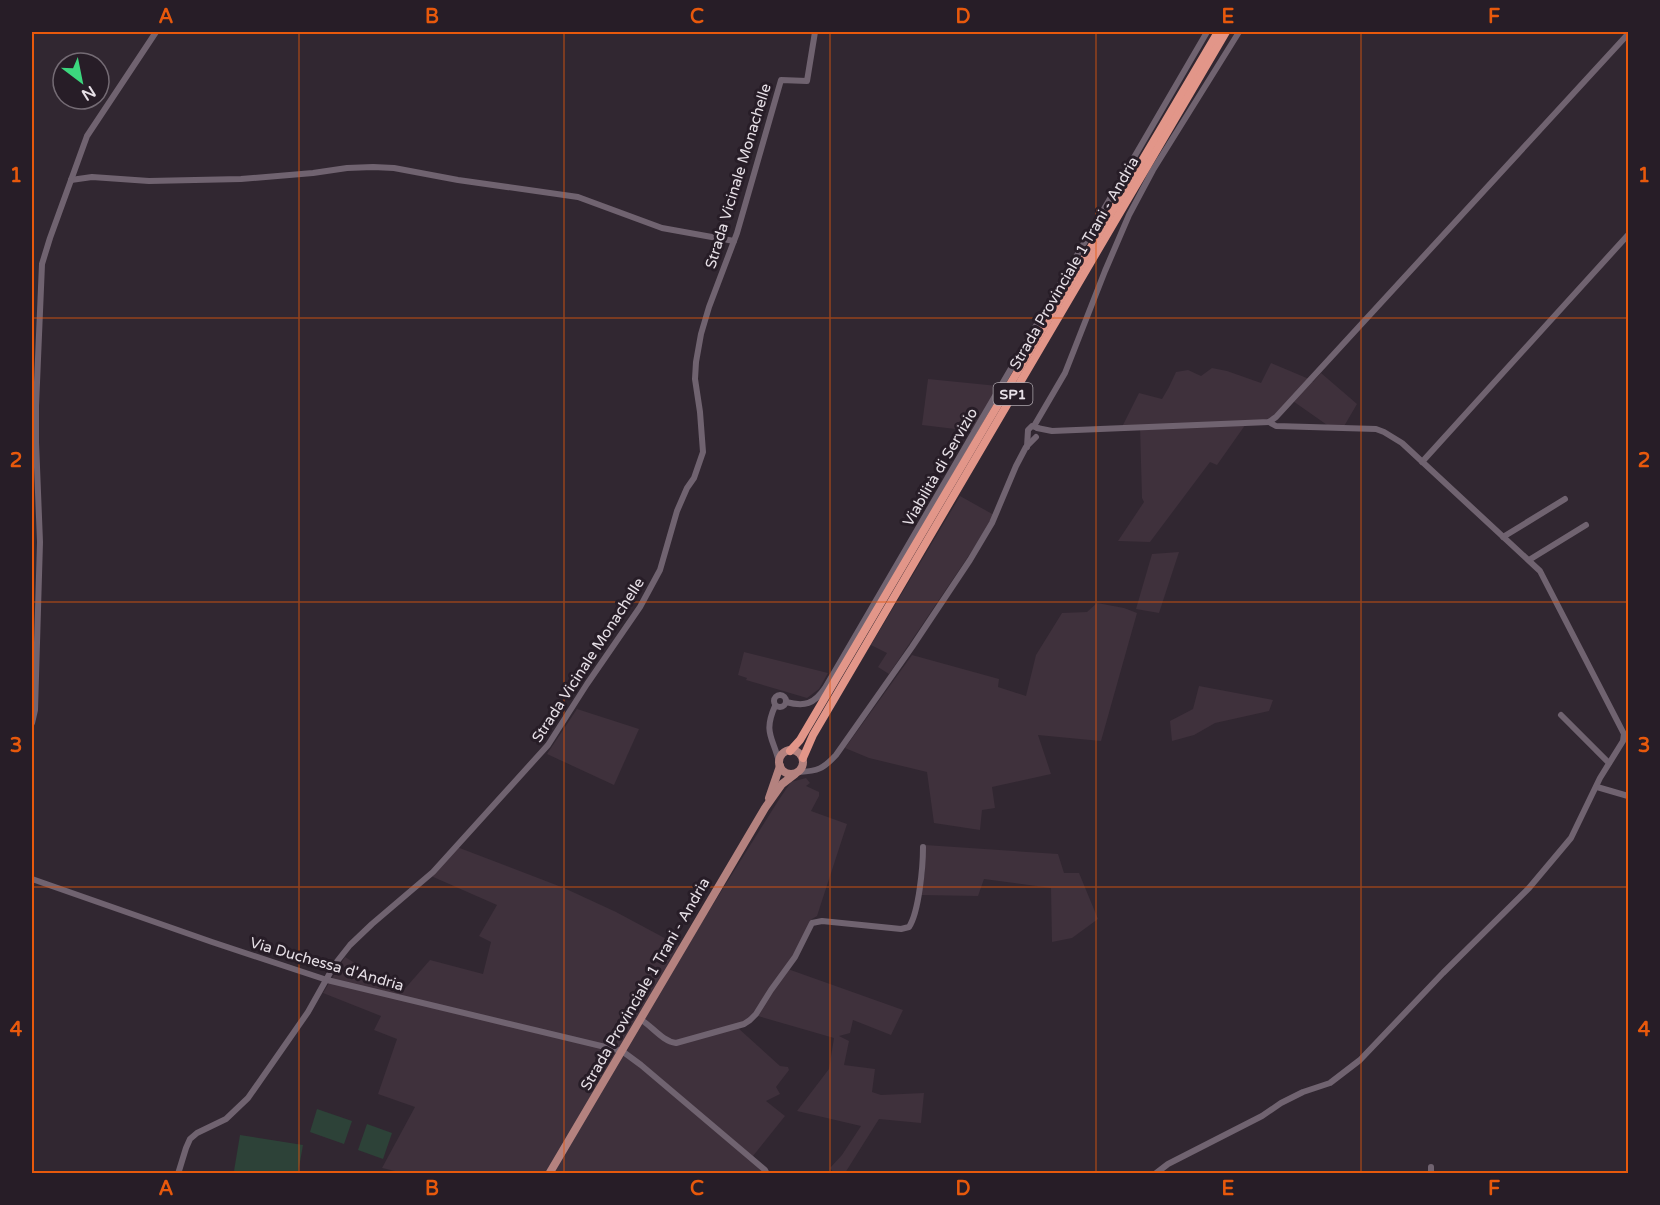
<svg xmlns="http://www.w3.org/2000/svg" width="1660" height="1205" font-family="'Varela Round',sans-serif">
<style>
.industrial{fill:#3f313c}
.green{fill:#2d4238}
.lines{fill:none;stroke-linecap:round;stroke-linejoin:round}
.minor{stroke:#706370;stroke-width:6}
.major{stroke:#b4827f;stroke-width:8}
.highway{stroke:#e29689;stroke-width:8}
.grid{fill:none;stroke:#e8590c;stroke-width:1.5;stroke-opacity:0.55}
.labels{text-anchor:middle;stroke-width:6;stroke-linejoin:round;paint-order:stroke}
.shield{fill:#271d27;stroke:#ada6ad;stroke-width:1.5}
.shield-label{font-size:14px;font-weight:bold;fill:#e7e0e7}
.street-label{font-size:15px;fill:#e7e0e7;stroke:#271d27}
.neatline{fill:none;stroke:#e8590c;stroke-width:2}
.grid-label{font-size:20px;text-anchor:middle;font-weight:bold;fill:#e8590c}
</style>
<rect width="100%" height="100%" fill="#312731"/>
<g class="industrial">
<path d="M1271 363 1309 379 1313 382 1321 373 1357 404 1343 428 1330 427 1290 399 1271 418 1264 420 1248 421 1217 465 1210 462 1150 542 1118 541 1144 502 1142 498 1140 426 1123 425 1139 393 1162 399 1169 387 1176 372 1188 370 1201 376 1212 368 1227 371 1261 383Z"/>
<path d="M928 379 998 386 972 431 922 425Z"/>
<path d="M960 496 994 515 980 539 889 674 878 667 887 653 871 645Z"/>
<path d="M1179 552 1159 613 1136 609 1152 554Z"/>
<path d="M1097 603 1124 608 1137 613 1101 741 1038 735 1051 774 992 787 995 808 982 810 980 830 934 823 927 772 869 758 845 748 912 655 999 679 998 687 1026 696 1036 655 1062 613 1087 612Z"/>
<path d="M744 652 828 673 819 689 807 698 746 680 747 678 738 675Z"/>
<path d="M1199 686 1273 700 1269 711 1215 723 1194 735 1172 741 1170 721 1193 709Z"/>
<path d="M577 709 639 729 614 785 547 754Z"/>
<path d="M806 778 810 783 806 786 819 792V796L811 811 847 824 817 916 812 919 796 952 785 968 903 1010 891 1035 853 1020 850 1033 839 1036 849 1041 844 1065 875 1069 872 1092 881 1095 924 1093 921 1123 879 1119 845 1173H834L830 1168 842 1155 861 1126 797 1111 829 1069 834 1038 758 1016 750 1024 738 1028 780 1066 788 1067 789 1070 776 1087 780 1094 766 1101 785 1116 753 1156 768 1173 555 1174 547 1170 544 1174 394 1173 395 1171 382 1168 415 1107 378 1094 397 1039 374 1030 381 1016 323 993 345 957 402 992 430 960 483 974 491 942 479 936 497 905 431 876 457 847 564 888 616 912 685 949 778 801 791 782Z"/>
<path d="M925 845 1058 854 1064 873H1079L1098 919 1072 938 1052 942 1051 888 984 879 978 896 921 895 925 872Z"/>
</g>
<g class="green">
<path d="M317 1109 352 1121 344 1144 310 1132Z"/>
<path d="M367 1124 392 1133 383 1159 358 1150Z"/>
<path d="M240 1135 303 1145 298 1173 246 1174 234 1171Z"/>
</g>
<g class="lines">
<g class="minor">
<path d="M71 180 92 177 149 181 241 179 313 173 347 168 373 167 394 168 458 180 578 197 662 228 734 241"/>
<path d="M1034 426 1065 373 1105 271 1129 215 1153 170 1239 32"/>
<path d="M1037 428 1052 431 1245 423 1269 422 1276 417 1628 34"/>
<path d="M1027 447 1028 430 1032 426 1038 428"/>
<path d="M1422 462 1628 235"/>
<path d="M1503 537 1565 499"/>
<path d="M1529 560 1586 525"/>
<circle cx="780" cy="701" r="6"/>
<path d="M786 702C805 707 814 704 825 688L1207 32"/>
<path d="M775 706C763 733 773 737 779 762"/>
<path d="M1561 715 1609 763"/>
<path d="M32 723 35 710 40 542 36 442V406L42 264 50 238 87 136 156 32"/>
<path d="M799 772C818 771 823 769 836 755L912 647 970 560 992 523 1016 466 1026 447 1036 437"/>
<path d="M1597 787 1628 796"/>
<path d="M32 879 212 942 327 980 622 1051 641 1065 765 1170 767 1174"/>
<path d="M640 1019C652 1026 662 1041 676 1043L744 1024 750 1020 756 1014 771 990 795 957 812 923 822 921 901 929 909 927C919 912 923 866 923 847"/>
<path d="M178 1174 186 1148 190 1139 197 1133 226 1119 248 1098 308 1012 335 964 350 945 372 924 433 872 548 745 587 684 640 607 660 570 677 511 687 488 694 478 703 452 700 412 695 379 696 362 701 334 709 307 737 233 781 80 807 81 815 32"/>
<path d="M1155 1174 1168 1164 1262 1116 1281 1103 1303 1092 1330 1083 1360 1060 1443 973 1529 888 1571 838 1600 778 1623 741 1624 734 1540 571 1402 443 1384 432 1376 429 1276 426 1269 422"/>
<path d="M1431 1174V1167"/>
</g>
<g class="major">
<circle cx="791" cy="762" r="12"/>
<path d="M769 798 780 766"/>
<path d="M549 1174 765 808 782 784 795 774"/>
</g>
<g class="highway">
<path d="M790 751 800 740 1218 32"/>
<path d="M803 758 813 735 1226 32"/>
</g>
</g>
<path class="grid" d="M299 32V1174M564 32V1174M830 32V1174M1096 32V1174M1361 32V1174M32 318H1628M32 602H1628M32 887H1628"/>
<g class="labels">
<rect class="shield" x="993.5" y="383" width="39" height="22" rx="4.5"/>
<g class="shield-label">
<text x="1013" y="399">SP1</text>
</g>
<g class="street-label">
<text transform="translate(738 176) rotate(-73)" y="5">Strada Vicinale Monachelle</text>
<text transform="translate(1074 263) rotate(-60)" y="5">Strada Provinciale 1 Trani - Andria</text>
<text transform="translate(940 467) rotate(-60)" y="5">Viabilità di Servizio</text>
<text transform="translate(588 660) rotate(-57)" y="5">Strada Vicinale Monachelle</text>
<text transform="translate(327 964) rotate(16)" y="5">Via Duchessa d'Andria</text>
<text transform="translate(645 984) rotate(-60)" y="5">Strada Provinciale 1 Trani - Andria</text>
</g>
</g>
<rect width="1660" height="1205" fill="none" stroke="#271d27" stroke-width="66"/>
<g transform="translate(81 81) rotate(148)"><circle r="28" fill="#271d27" stroke="#746b74" stroke-width="1.5"/>
<path d="M0-4.5L10 22L0 15L-10 22Z" fill="#3cd77e"/>
<text y="-9" font-size="16" font-weight="bold" text-anchor="middle" fill="#e7e0e7">N</text>
</g>
<rect x="33" y="33" width="1594" height="1139" class="neatline"/>
<g class="grid-label">
<text x="166" y="23">A</text>
<text x="432" y="23">B</text>
<text x="697" y="23">C</text>
<text x="963" y="23">D</text>
<text x="1228" y="23">E</text>
<text x="1494" y="23">F</text>
<text x="16" y="182">1</text>
<text x="1644" y="182">1</text>
<text x="16" y="467">2</text>
<text x="1644" y="467">2</text>
<text x="16" y="752">3</text>
<text x="1644" y="752">3</text>
<text x="16" y="1036">4</text>
<text x="1644" y="1036">4</text>
<text x="166" y="1195">A</text>
<text x="432" y="1195">B</text>
<text x="697" y="1195">C</text>
<text x="963" y="1195">D</text>
<text x="1228" y="1195">E</text>
<text x="1494" y="1195">F</text>
</g>
</svg>
